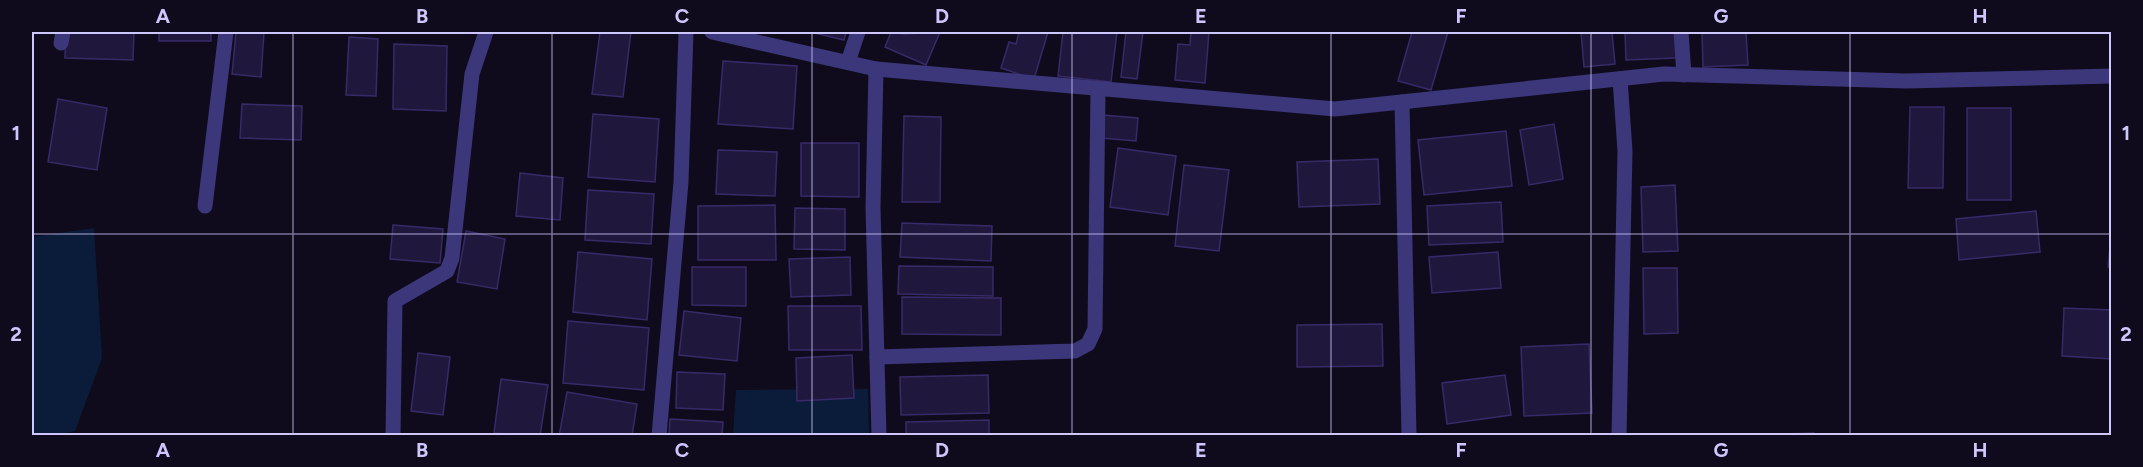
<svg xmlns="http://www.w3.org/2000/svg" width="2143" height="467" font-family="Figtree,sans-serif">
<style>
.water{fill:#0b1c3b}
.building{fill:#20183c;stroke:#382a68;stroke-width:1.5}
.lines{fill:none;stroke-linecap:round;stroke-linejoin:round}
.minor{stroke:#3b377a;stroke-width:15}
.grid{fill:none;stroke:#cec7fe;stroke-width:1.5;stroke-opacity:0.55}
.neatline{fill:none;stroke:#cec7fe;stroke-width:2}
.grid-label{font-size:20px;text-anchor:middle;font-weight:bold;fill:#cec7fe}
</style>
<rect width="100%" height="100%" fill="#0f0b1c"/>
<g class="water">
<path d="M94 228 102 358 75 431 56 435H32V237Z"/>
<path d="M868 389 869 435 733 436 736 390Z"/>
</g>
<g class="building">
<path d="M66 32H134L133 60 65 58Z"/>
<rect x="159" y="32" width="52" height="9"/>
<path d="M236 32H264L261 77 232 74Z"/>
<path d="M600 32H631L623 97 592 94Z"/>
<path d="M810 32H846L844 40Z"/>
<path d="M891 32 904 34 940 32 926 65 885 47Z"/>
<path d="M1019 32H1048L1034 79 1001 68 1009 42 1016 44Z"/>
<path d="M1063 32H1117L1111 82 1058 76Z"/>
<path d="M1126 32H1143L1137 79 1121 77Z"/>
<path d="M1191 32H1209L1205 83 1175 80 1178 44 1190 45Z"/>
<path d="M1412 32H1448L1431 90 1398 81Z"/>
<path d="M1581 32H1612L1615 64 1584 67Z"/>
<path d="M1625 32H1675L1676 58 1626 60Z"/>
<path d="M1702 32H1746L1748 65 1703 67Z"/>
<path d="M349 37 378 39 376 96 346 95Z"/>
<path d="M394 44 447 46 446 111 393 109Z"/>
<path d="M723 61 797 66 793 129 718 124Z"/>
<path d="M58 99 107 108 97 170 48 162Z"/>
<path d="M242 104 302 106 301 140 240 138Z"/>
<path d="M1910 107H1944L1943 188H1908Z"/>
<rect x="1967" y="108" width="44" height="92"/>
<path d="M593 114 659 119 655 182 588 177Z"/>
<path d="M1103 115 1138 118 1136 141 1101 138Z"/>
<path d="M904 116 941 117 940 202H902Z"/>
<path d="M1554 124 1563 179 1529 185 1520 130Z"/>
<path d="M1506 131 1512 186 1424 195 1418 140Z"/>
<path d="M801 143H859V197L801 196Z"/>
<path d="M1118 148 1176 156 1168 215 1110 207Z"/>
<path d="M718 150 777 152 775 196 716 194Z"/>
<path d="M1378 159 1380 204 1299 207 1297 162Z"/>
<path d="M1184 165 1229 170 1219 251 1175 246Z"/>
<path d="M520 173 563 178 560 220 516 216Z"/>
<path d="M1675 185 1678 251 1643 252 1641 187Z"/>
<path d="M588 190 654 194 651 244 585 240Z"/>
<path d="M1501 202 1503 242 1429 245 1427 206Z"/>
<path d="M775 205 776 260H698V206Z"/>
<path d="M795 208 845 209V250L794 249Z"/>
<path d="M2036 211 2040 252 1959 260 1956 219Z"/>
<path d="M902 223 992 226 991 261 900 257Z"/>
<path d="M393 225 443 229 440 263 390 259Z"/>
<path d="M2112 227V268L2108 267Z"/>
<path d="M466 231 505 239 497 289 457 282Z"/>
<path d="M578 252 652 259 647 320 573 312Z"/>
<path d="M1498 252 1501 288 1432 293 1429 257Z"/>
<path d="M850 257 851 295 791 297 789 259Z"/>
<path d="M899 266 993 267V296L898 294Z"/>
<path d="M692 267H746V306L692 305Z"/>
<path d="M1643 268H1677L1678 333 1644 334Z"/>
<path d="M902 297 1001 298V335L902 334Z"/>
<path d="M788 306H861L862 350H789Z"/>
<path d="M2064 308 2112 310V359L2062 356Z"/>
<path d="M684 311 741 318 737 361 679 355Z"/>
<path d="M568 321 649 328 644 390 563 383Z"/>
<path d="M1382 324 1383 366 1297 367V325Z"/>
<path d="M1589 344 1592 413 1524 416 1521 347Z"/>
<path d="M418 353 450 357 443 415 411 411Z"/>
<path d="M852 355 854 398 797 401 796 358Z"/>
<path d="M677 372 725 374 723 410 676 408Z"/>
<path d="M988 375 989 413 901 415 900 377Z"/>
<path d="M1505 375 1511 415 1447 424 1442 383Z"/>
<path d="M501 379 548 385 540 436 494 433Z"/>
<path d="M567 392 637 404 632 436H559Z"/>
<path d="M670 419 723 422 722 436H669Z"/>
<path d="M989 420V436H906V422Z"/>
<path d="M1814 433V436H1781V434Z"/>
</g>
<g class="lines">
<g class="minor">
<path d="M712 32 876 69 1335 109 1664 74 1906 81 2112 76"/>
<path d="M1681 32 1684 75"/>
<path d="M61 43 63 32"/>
<path d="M848 62 858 32"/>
<path d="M876 69 873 207 879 436"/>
<path d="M1402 102 1409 436"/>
<path d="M205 206 226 32"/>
<path d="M877 357 1075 351 1088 344 1095 329 1098 90"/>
<path d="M393 436 395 301 447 271 452 258 472 74 486 32"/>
<path d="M659 436 681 182 686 32"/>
<path d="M1619 436 1625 151 1620 79"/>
</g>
</g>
<path class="grid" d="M293 32V436M552 32V436M812 32V436M1072 32V436M1331 32V436M1591 32V436M1850 32V436M32 234H2112"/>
<rect width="2143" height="467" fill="none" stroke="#0f0b1c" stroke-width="66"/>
<rect x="33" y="33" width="2077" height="401" class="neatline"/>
<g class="grid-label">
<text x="163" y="23">A</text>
<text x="422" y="23">B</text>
<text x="682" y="23">C</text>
<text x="942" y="23">D</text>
<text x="1201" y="23">E</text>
<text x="1461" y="23">F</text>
<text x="1721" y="23">G</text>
<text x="1980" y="23">H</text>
<text x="16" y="140">1</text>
<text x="2126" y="140">1</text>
<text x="16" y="341">2</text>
<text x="2126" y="341">2</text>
<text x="163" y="457">A</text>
<text x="422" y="457">B</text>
<text x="682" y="457">C</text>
<text x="942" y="457">D</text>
<text x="1201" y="457">E</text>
<text x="1461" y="457">F</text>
<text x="1721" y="457">G</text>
<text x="1980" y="457">H</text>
</g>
</svg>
